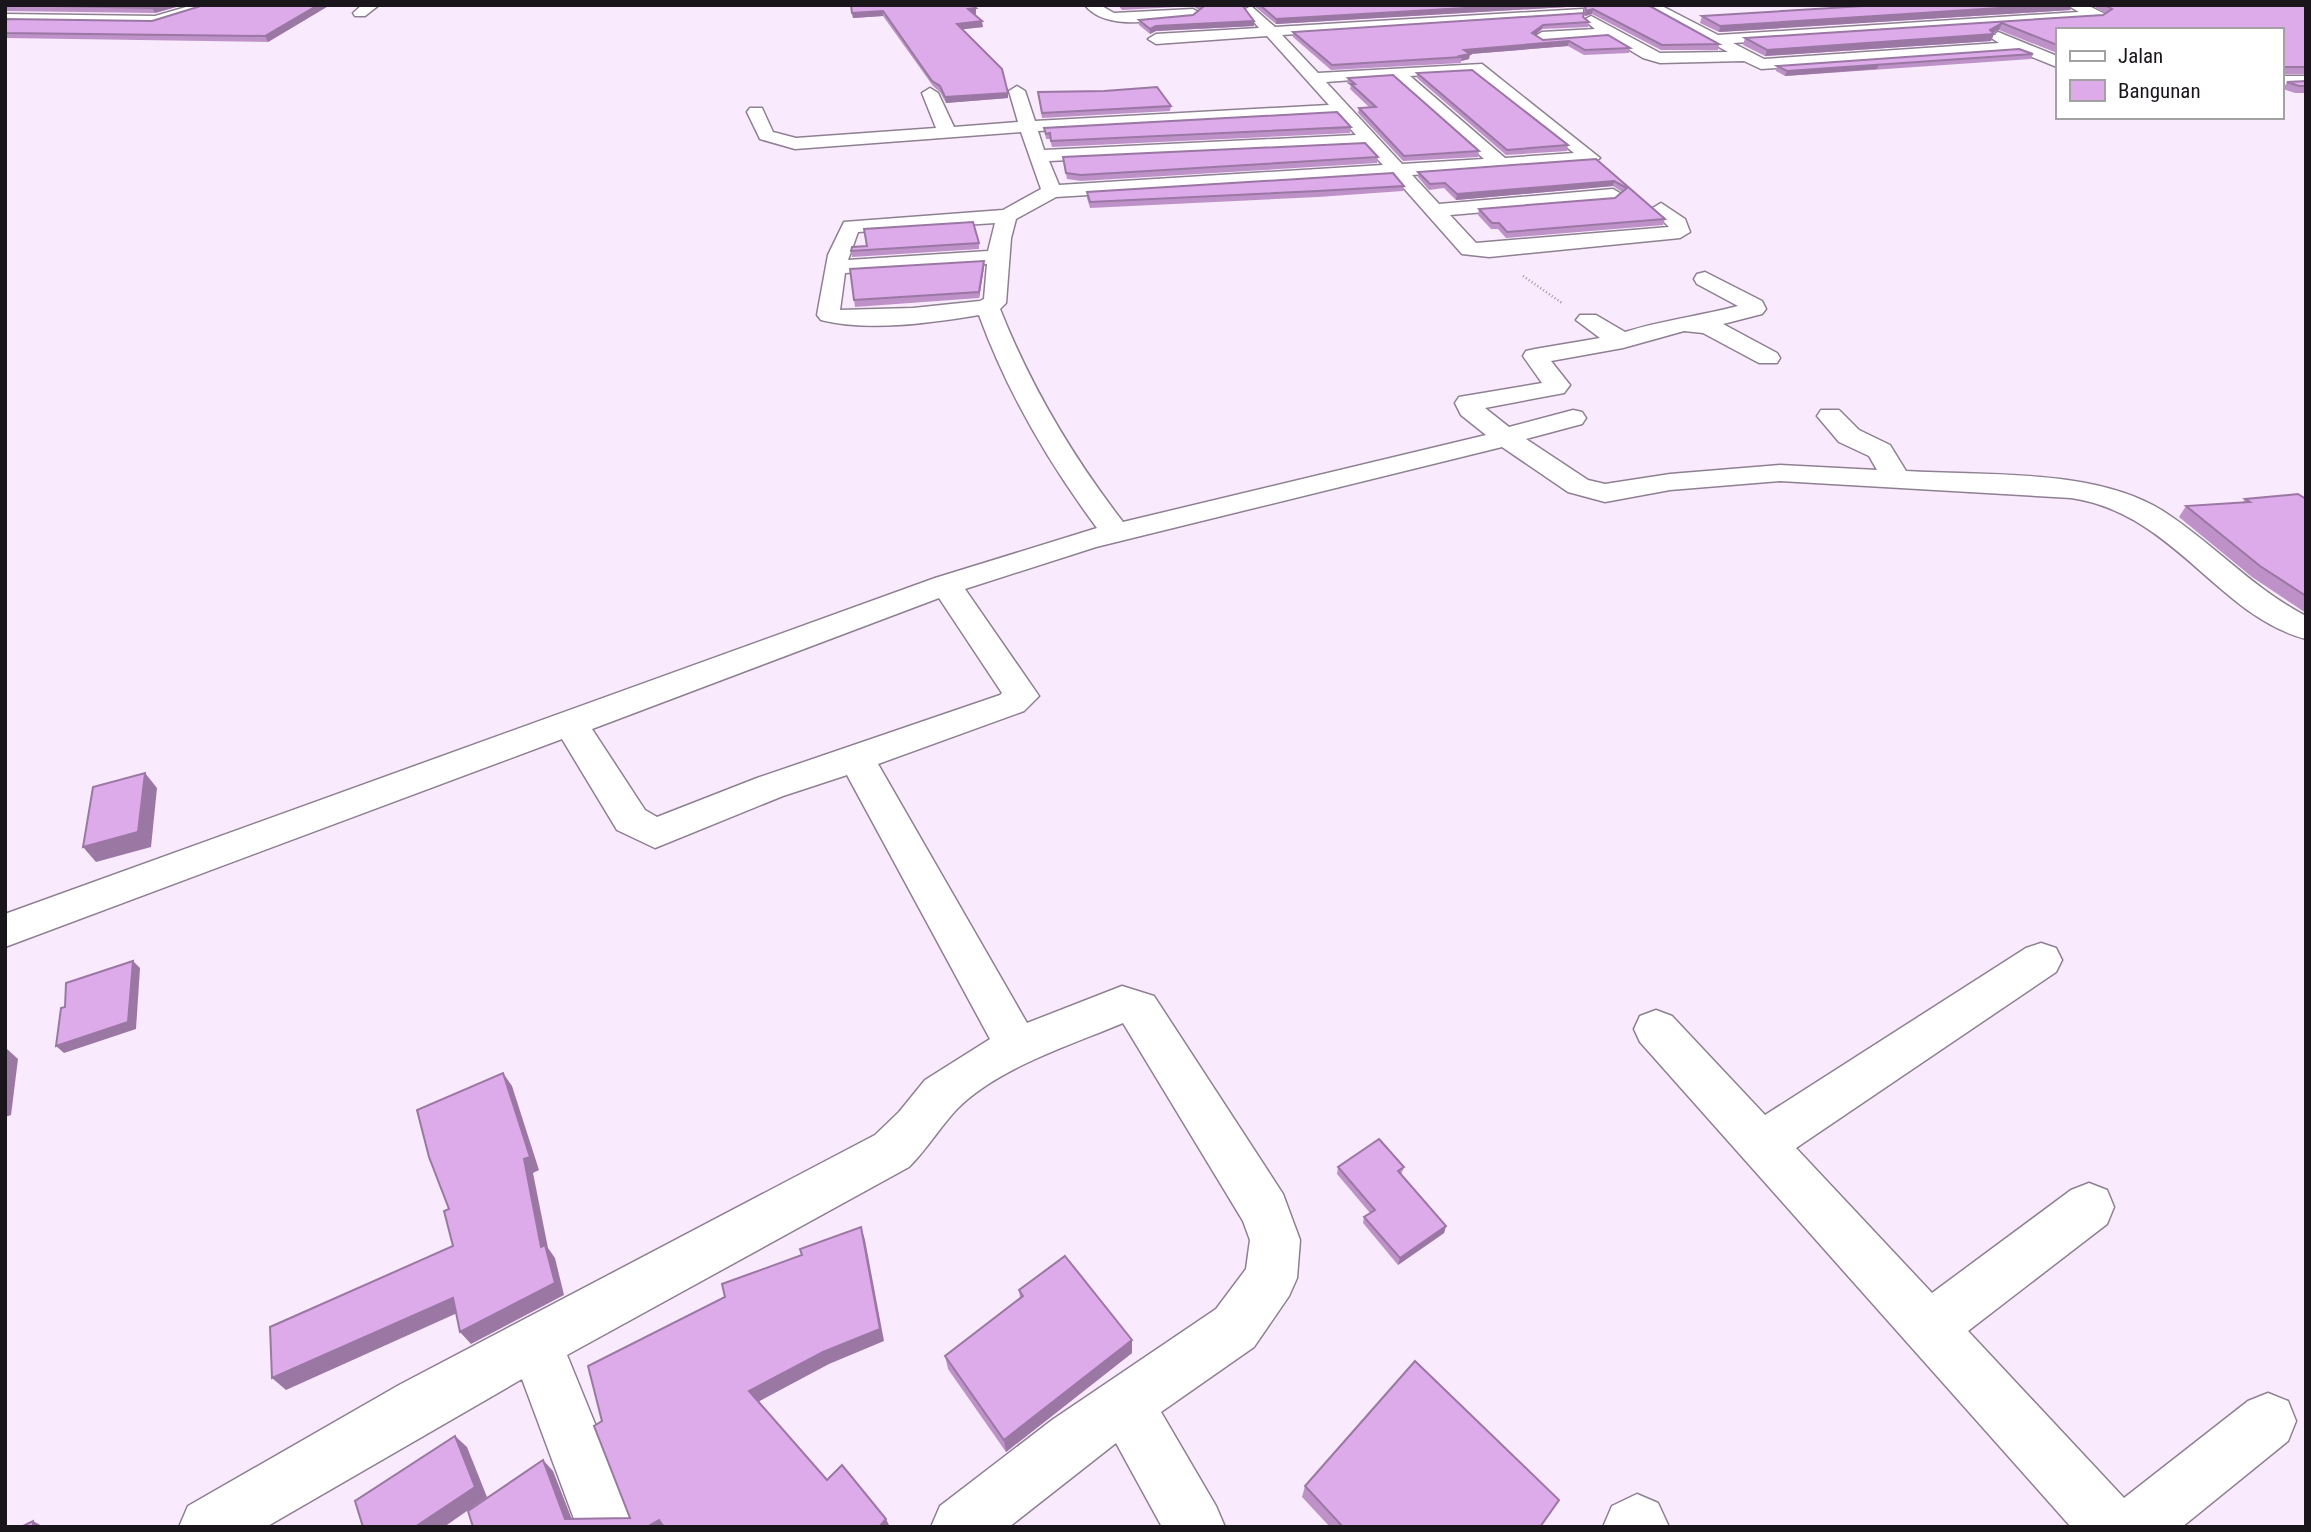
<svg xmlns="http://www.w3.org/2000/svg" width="2311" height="1532" font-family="'Roboto Condensed',sans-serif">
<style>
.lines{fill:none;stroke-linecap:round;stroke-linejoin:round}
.street-casing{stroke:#8e8092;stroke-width:3}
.path{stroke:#9b8f9d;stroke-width:2.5;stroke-dasharray:1 2.5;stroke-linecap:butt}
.street{fill:#fff;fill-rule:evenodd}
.wall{fill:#be92c9}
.shaded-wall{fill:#9b77a4}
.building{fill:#ddaaea;stroke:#9b77a4;stroke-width:2}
</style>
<rect width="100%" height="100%" fill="#faeafe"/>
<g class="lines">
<g class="street-casing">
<g id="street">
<path d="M193 5H217L155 24 5 22V14L155 16Z"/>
<path d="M362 5H379L365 16H355L353 13Z"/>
<path d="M1085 5H1100L1114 13 1193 9 1200 13 1193 17C1161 19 1107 33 1085 5Z"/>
<path d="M1642 5H1660L1718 35 2079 12 2067 5H2087L2107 15 2100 19 1733 43 1764 59 1999 43 1990 37 1998 32 2057 56V67L2017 51 1761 69 1744 61 1660 63 1643 58 1608 37 1542 42 1534 37 1542 32 1595 29 1584 20 1591 16 1660 53 1728 52Z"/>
<path d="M1251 6 1275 27 1583 9V15L1578 16 1282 35 1318 73 1482 64 1600 158 1591 164 1412 175 1439 204 1613 189 1623 195 1613 201 1450 215 1476 243 1669 227 1651 209 1661 203 1685 219 1690 232 1680 238 1489 257 1462 254 1393 176 1056 197 1016 219 1011 238 1006 303 1000 309C1031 387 1072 456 1123 522L1486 435 1461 415 1455 403 1459 397 1542 383 1523 356 1526 351 1535 349 1600 338 1576 320 1580 315H1596L1625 332C1663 320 1700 316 1738 306L1697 284 1694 279 1697 274 1705 272 1762 301 1766 309 1762 314 1723 324 1777 353 1780 358 1777 363H1759L1703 333 1684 331 1623 348 1551 361 1570 385 1564 393 1485 408 1509 427 1573 410 1582 412 1586 418 1582 424 1526 439 1588 480 1605 484 1670 474 1780 465 1877 470 1869 456 1839 442 1817 416 1821 410H1839L1859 430 1890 445 1906 471C1985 476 2095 468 2163 511 2213 543 2253 589 2306 616V639C2218 616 2174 513 2071 498L1780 481 1670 490 1605 502 1568 492 1502 447 1096 547 965 589 1039 696 1024 711 878 764 1027 1023 1122 986 1154 996 1283 1194 1300 1240 1297 1278 1289 1296 1254 1347 1161 1412 1216 1506 1225 1527H1162L1116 1443 1009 1527H931L940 1506 1052 1420 1216 1309 1246 1269 1250 1240 1243 1221 1123 1023C1071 1045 997 1068 957 1109 940 1127 927 1149 909 1167L567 1355 637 1527H577L522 1379 266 1527H179L188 1506 399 1385 875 1135 899 1112 925 1080 990 1039 847 775 783 796 655 848 617 830 562 739 5 947V914L935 578 1097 528C1048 462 1007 392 979 315 930 323 870 332 821 320L817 315 828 255 844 222 1003 210 1041 189 1021 132 795 149 760 139 747 112 750 108H762L773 132 796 138 936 128 922 93 930 88 938 93 954 127 1018 122 1009 91 1017 86 1025 91 1035 121 1329 105 1267 36 1156 44 1148 39 1156 34 1259 28 1244 10ZM1472 72 1574 153 1505 158 1410 76ZM1393 77 1484 159 1402 164 1326 82ZM1338 115 1356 135 1044 150 1038 131ZM1365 146 1383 165 1059 185 1049 161ZM995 223 988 251 848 260 858 232ZM987 264 984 299 980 301 913 308 840 310 845 273ZM939 598 1002 693 1000 695 757 778 657 817 645 810 592 729Z"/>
<rect x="2281" y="76" width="25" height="10"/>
<path d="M2041 943 2056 948 2062 960 2056 972 1796 1148 1932 1293 2071 1190 2089 1183 2107 1190 2114 1207 2107 1224 1968 1331 2124 1498 2248 1401 2268 1393 2288 1401 2296 1421 2288 1441 2182 1527H2071L1640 1042 1634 1029 1640 1016 1656 1010 1672 1016 1765 1115 2026 948Z"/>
<path d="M1637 1494 1658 1503 1669 1527H1603L1612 1506Z"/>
</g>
</g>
<path class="path" d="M1523 276 1562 303"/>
<use href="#street" class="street"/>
</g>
<g class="wall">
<path d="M5 5H183L155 13 5 11Z"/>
<path d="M330 5 268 42 5 38V19L152 21Z"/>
<path d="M786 5H972L976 14H974L983 27 962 29 1008 93V98L946 103 940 92 933 86 883 16 853 18 851 6 786 7Z"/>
<path d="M1118 5H1248L1244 8 1254 26 1156 31 1150 34 1139 25V20L1193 15 1199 10 1193 6 1122 10Z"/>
<path d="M1253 5H1648L1719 44 1718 50H1661L1592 14 1585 16 1583 6 1276 24Z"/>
<path d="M1848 5H2072L2070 10 1719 32 1700 23 1702 16 1851 7Z"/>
<path d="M2092 5H2306V74H2283V80L2281 82V30H2057V53L1999 30 1993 33 1994 34 1991 41 1765 56 1743 45 1745 38 2103 15 2106 14Z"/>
<path d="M1583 17 1589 22 1588 27 1542 29 1535 35 1543 40 1608 35 1630 48 1629 53 1584 55 1568 46 1470 54 1469 59 1461 61V63L1331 70 1293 37V32Z"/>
<path d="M2033 54 2031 59 1785 76 1776 71 1777 66Z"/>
<path d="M1417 73 1568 145 1567 151 1506 155 1417 78Z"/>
<path d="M1348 78 1479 151 1478 157 1403 161 1358 113 1359 108 1369 107 1350 89 1351 86 1347 83Z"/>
<path d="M2306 81V93H2295L2283 89 2287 82Z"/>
<path d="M1038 92 1171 106 1170 111 1042 118Z"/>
<path d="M1351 127 1350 133 1052 147 1050 139H1046L1044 128Z"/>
<path d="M1063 157H1378L1377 163 1081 181 1067 179Z"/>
<path d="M1596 159 1665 219 1663 225 1506 238 1498 229H1491L1478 215 1479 209 1615 198 1622 192 1613 186 1456 200 1444 188 1429 190 1418 177V172Z"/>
<path d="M1404 186 1403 191 1318 197 1090 208 1087 198V192Z"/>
<path d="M979 243V249L852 257 851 251Z"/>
<path d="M984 261V267L979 298 855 307 850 269Z"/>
<path d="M2245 499H2306V613L2252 577 2179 517 2186 506 2243 502Z"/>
<path d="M1338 1167H1404L1401 1175 1446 1226 1444 1233 1398 1265 1363 1223 1364 1217 1370 1213 1337 1174Z"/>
<path d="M1019 1290 1132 1340V1353L1006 1452 948 1369 945 1356 1020 1298Z"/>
<path d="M1305 1486 1540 1527H1330L1302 1497Z"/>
</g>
<g class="shaded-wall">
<path d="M160 5H183L155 13 152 8Z"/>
<path d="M318 5H330L268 42 265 36Z"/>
<path d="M1517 5H1583V6L1276 24V19Z"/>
<path d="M2047 5H2072L2070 10 1719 32 1720 26Z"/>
<path d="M976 8V14H969L968 9Z"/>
<path d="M1593 9 1592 14 1585 16 1586 11Z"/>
<path d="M883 11V16L853 18 852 13Z"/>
<path d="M982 21 983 27 957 30V24Z"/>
<path d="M1254 21V26L1156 31 1150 34V29L1156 26Z"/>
<path d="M2002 23 1999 30 1990 34H1994L1991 41 1765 56 1767 50 1990 30Z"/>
<path d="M1543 25 1542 29 1532 38V33Z"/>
<path d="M1569 41 1568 46 1470 54 1469 59 1461 61 1462 57 1459 58 1464 50Z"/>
<path d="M1879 64 1877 69 1785 76 1787 71Z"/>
<path d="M1008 93V98L946 103 945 97Z"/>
<path d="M1614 181 1613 186 1456 200 1457 194Z"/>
<path d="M984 261V267L979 298V292Z"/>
<path d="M145 773 157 788 151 847 96 862 83 847Z"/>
<path d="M133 961 140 968 136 1029 64 1053 56 1046Z"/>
<path d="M7 1049 18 1059 11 1115 5 1117V1060Z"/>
<path d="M503 1073 512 1086 539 1170 533 1173 548 1248 555 1258 564 1295 471 1344 460 1332 541 1247 524 1159Z"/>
<path d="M1446 1226 1444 1233 1398 1265 1400 1258Z"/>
<path d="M861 1227 865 1240 884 1341 829 1364 756 1403 749 1391Z"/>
<path d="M453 1298 464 1310 286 1390 272 1378Z"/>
<path d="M1132 1340V1353L1006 1452 1004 1440Z"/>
<path d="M455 1436 467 1447 487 1497 444 1527H415Z"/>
<path d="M543 1460 553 1471 575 1527 565 1519Z"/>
<path d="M886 1519 890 1527H879Z"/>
<path d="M659 1520 665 1527H647Z"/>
<path d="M33 1521 44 1527H33Z"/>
</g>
<g class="building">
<path d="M5 5H160L152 8Z"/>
<path d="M204 5H318L265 36 5 33V19L152 21Z"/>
<path d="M851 5H972L976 8 968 9 982 21 957 24 1002 69 1008 93 945 97 940 86 932 81 883 11 852 13Z"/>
<path d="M1199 5H1242L1254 21 1156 26 1150 29 1139 20 1193 15 1203 7Z"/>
<path d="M1260 5 1305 6 1517 5 1276 19Z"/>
<path d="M1585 5H1648L1719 44 1662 45 1593 9 1586 11Z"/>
<path d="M1864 5H2047L1720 26 1702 16 1865 6Z"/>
<path d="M2105 5H2306V67H2283V80L2281 79V30H2057V45L2002 23 1990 30 1994 34 1767 50 1745 38 2103 15 2112 9Z"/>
<path d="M1584 13 1583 17 1589 22 1543 25 1532 33 1543 40 1608 35 1630 48 1585 50 1569 41 1464 50 1470 54 1460 56 1462 57 1332 65 1293 32Z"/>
<path d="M2019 49 2033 54 1787 71 1777 66Z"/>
<path d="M1472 70 1568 145 1507 150 1417 73Z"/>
<path d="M1393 75 1479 151 1404 156 1359 108 1376 107 1351 84H1355L1348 78Z"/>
<path d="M2306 81V86H2299L2287 82Z"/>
<path d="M1157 87 1171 106 1042 113 1038 92 1104 91Z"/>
<path d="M1337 112 1351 127 1051 141 1050 133 1046 134 1044 128Z"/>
<path d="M1365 143 1378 157 1081 175 1066 173 1063 157Z"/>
<path d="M1596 159 1665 219 1507 232 1499 223H1492L1479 209 1615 198 1627 188 1614 181 1457 194 1445 183 1430 184 1418 172Z"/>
<path d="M1393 173 1404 186 1318 191 1090 202 1087 192Z"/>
<path d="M973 222 979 243 851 251 852 247 867 246 864 229Z"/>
<path d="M984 261 979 292 854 300 850 269Z"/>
<path d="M2298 494 2306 499V596L2260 566 2186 506 2250 502 2245 499Z"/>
<path d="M145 773 138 832 83 847 93 787Z"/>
<path d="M133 961 128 1022 56 1046 61 1008 65 1007 66 983Z"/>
<path d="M503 1073 530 1157 524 1159 541 1247 545 1245 555 1283 460 1332 453 1298 272 1378 270 1327 453 1246 444 1211 449 1209 429 1157 417 1110Z"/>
<path d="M1379 1139 1404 1167 1398 1171 1446 1226 1400 1258 1364 1217 1375 1210 1338 1167Z"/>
<path d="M861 1227 880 1329 823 1352 749 1391 827 1480 842 1465 886 1519 879 1527H664L659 1520 647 1527H473L468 1511 543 1460 565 1519 630 1518 594 1426 602 1421 588 1366 725 1297 722 1284 802 1255 800 1249Z"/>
<path d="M1065 1256 1132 1340 1004 1440 945 1356 1023 1296 1019 1290Z"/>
<path d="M1415 1361 1559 1500 1540 1527H1343L1305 1486Z"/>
<path d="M455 1436 475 1487 415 1527H363L355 1501Z"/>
<path d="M33 1521V1527H21Z"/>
</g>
<rect width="2311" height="1532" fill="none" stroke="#1a141b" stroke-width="14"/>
<rect x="2056" y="28" width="228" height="91" fill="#ffffff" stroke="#a3a1a4" stroke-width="2"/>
<rect x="2070" y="51" width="35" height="10" fill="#ffffff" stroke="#a3a1a4" stroke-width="2"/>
<text x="2118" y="63" font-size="21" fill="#1a141b">Jalan</text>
<rect x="2070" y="80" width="35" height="21" fill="#ddaaea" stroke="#a3a1a4" stroke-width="2"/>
<text x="2118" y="98" font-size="21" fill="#1a141b">Bangunan</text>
</svg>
